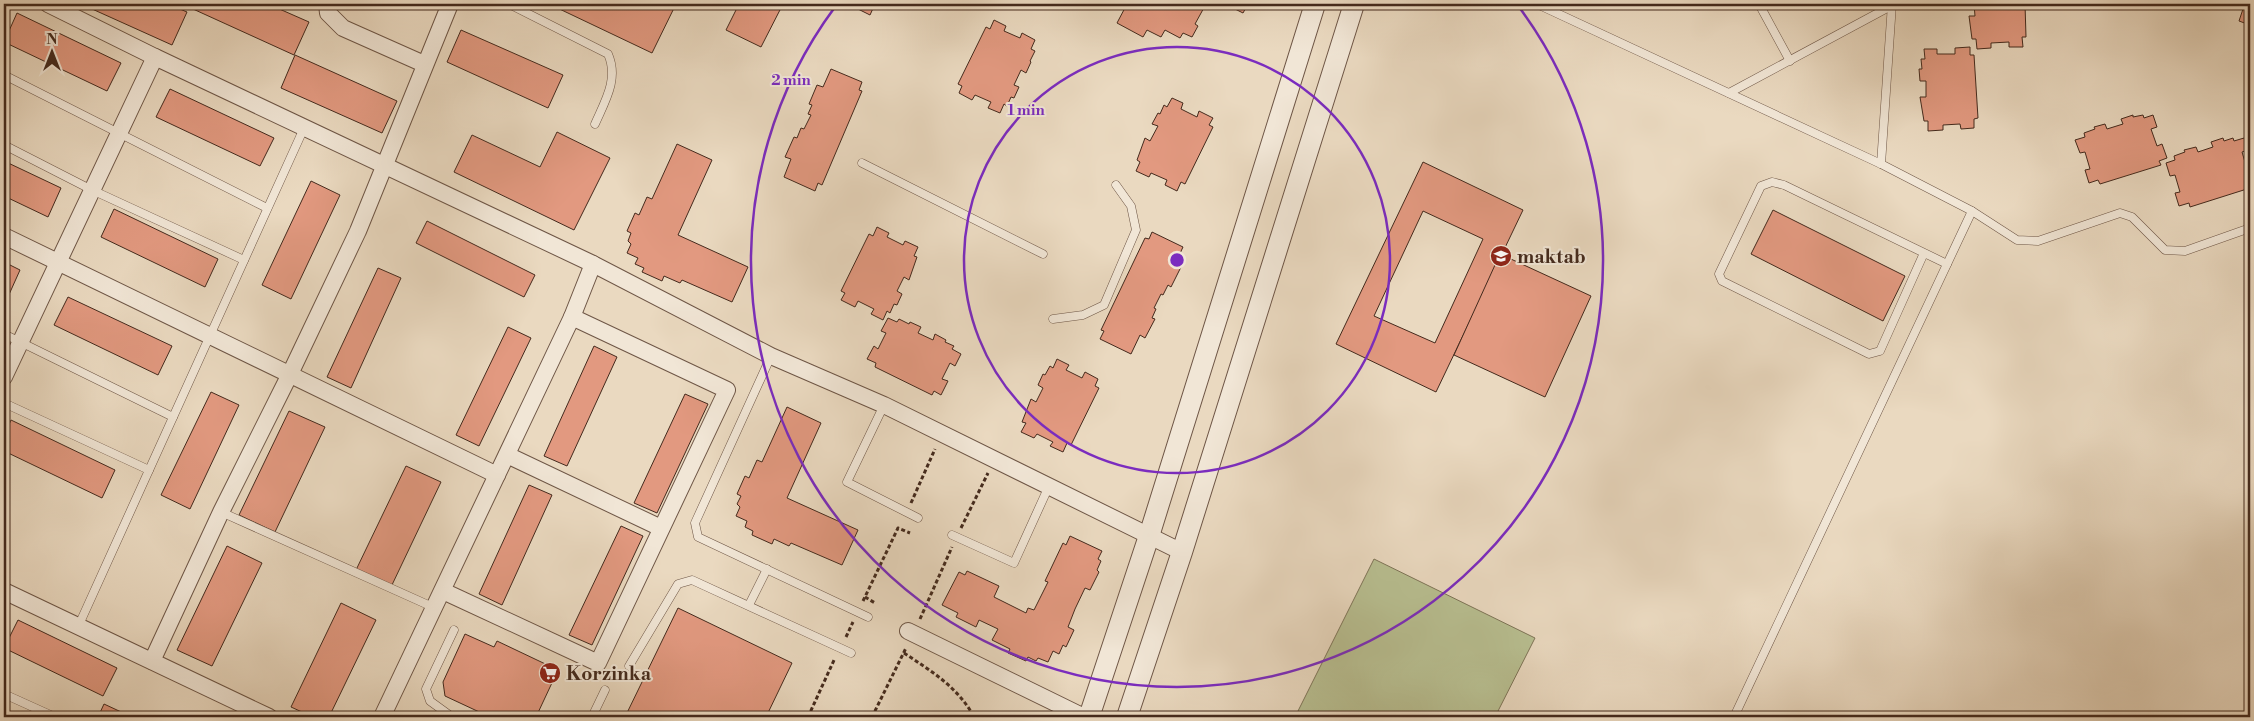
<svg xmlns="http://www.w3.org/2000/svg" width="2254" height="721" font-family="'Libre Bodoni',serif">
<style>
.green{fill:#b8bf91;stroke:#7e7457}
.building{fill:#e29980;stroke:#442a1d;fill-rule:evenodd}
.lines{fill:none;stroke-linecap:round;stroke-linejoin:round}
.service-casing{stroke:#6e5646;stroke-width:9}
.minor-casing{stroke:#6e5646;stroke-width:18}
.tertiary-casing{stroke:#6e5646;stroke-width:22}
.path{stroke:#442a1d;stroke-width:3;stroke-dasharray:4 2.5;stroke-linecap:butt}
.service{stroke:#f1e6d6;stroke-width:8}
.minor{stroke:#f1e6d6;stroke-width:16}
.tertiary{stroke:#f1e6d6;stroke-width:20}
.ring{fill:none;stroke:#7b2cbf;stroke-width:2.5}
.labels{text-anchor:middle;stroke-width:4;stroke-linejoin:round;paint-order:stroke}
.poi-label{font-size:19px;font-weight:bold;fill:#442a1d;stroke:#f1e6d6;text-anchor:start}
.centre{fill:#7b2cbf;stroke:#f1e6d6;stroke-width:2.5}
.ring-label{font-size:15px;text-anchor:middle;font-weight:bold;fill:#7b2cbf;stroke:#f1e6d6;stroke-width:4;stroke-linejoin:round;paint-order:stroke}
</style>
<rect width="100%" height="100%" fill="#ead9c0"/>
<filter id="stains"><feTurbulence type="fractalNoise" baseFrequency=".004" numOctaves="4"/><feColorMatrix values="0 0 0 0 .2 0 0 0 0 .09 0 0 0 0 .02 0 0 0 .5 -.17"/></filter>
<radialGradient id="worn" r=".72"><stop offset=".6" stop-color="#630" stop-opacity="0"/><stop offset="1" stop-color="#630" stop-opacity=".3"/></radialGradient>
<path class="green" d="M1374 559 1535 638 1495 717H1295Z"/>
<g class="building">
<path d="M81 4H168L187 12 172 45Z"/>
<path d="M195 4H268L309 22 294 55 193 9Z"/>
<path d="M549 4H676L652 53Z"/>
<path d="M739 4H783L761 47 726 30Z"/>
<path d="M848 4H875L870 15Z"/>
<path d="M1127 4H1206L1195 24 1198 26 1192 37 1183 33 1180 38 1165 30 1161 37 1147 30 1143 37 1117 23Z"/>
<path d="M1231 4H1248L1243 13 1231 7Z"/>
<path d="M1974 4H2025L2026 37H2022L2023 47H2009V42L1991 43V48L1977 49 1976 39H1972L1969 16H1975Z"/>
<path d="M2248 4H2250V25L2239 21 2243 9 2246 10Z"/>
<path d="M17 13 121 63 107 91 4 42Z"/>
<path d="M994 20 1006 26 1004 31 1020 38 1022 33 1035 40 1031 49 1035 51 1030 61 1031 62 1026 73 1021 70 1014 85 1019 87 1014 98 1011 97 1007 106 1004 104 1000 113 988 108 991 102 975 95 972 100 959 93 962 86 958 84 986 27 990 29Z"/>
<path d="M461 30 563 75 548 108 447 62Z"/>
<path d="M1970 47V55H1974L1978 118 1974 119V128L1961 129 1960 124 1943 125V130L1928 131V121H1924L1920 97H1926V81H1920L1919 69H1922L1921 59H1925L1924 49H1937V54H1955V48Z"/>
<path d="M295 55 397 101 382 133 281 88Z"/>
<path d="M831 69 862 82 859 90 862 91 822 185 818 183 815 191 784 177 791 159 785 157 794 137 797 138 801 128 804 129 811 115 808 114 812 105 809 104 817 85 823 87Z"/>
<path d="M170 89 274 138 260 166 156 117Z"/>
<path d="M1172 98 1183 103 1181 109 1197 117 1199 111 1213 118 1209 125 1213 127 1185 184 1181 182 1177 191 1165 185 1167 180 1151 173 1149 177 1136 171 1140 162 1137 160 1145 138 1150 141 1158 126 1152 124 1158 113 1160 114 1164 105 1167 107Z"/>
<path d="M2133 115V117L2143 115 2144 118 2153 115 2157 127 2151 129 2157 146 2162 144 2167 158 2159 161 2161 165 2100 184 2098 180 2089 183 2085 170 2090 169 2085 152 2080 153 2075 140 2085 137 2084 133 2095 129 2094 127 2105 124 2107 129 2123 124 2121 119Z"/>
<path d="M557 132 610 158 574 230 454 172 472 135 540 167Z"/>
<path d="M2223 138 2224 141 2233 138 2234 141 2244 138 2248 150 2242 152 2247 169 2250 168V188L2190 207 2189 203 2179 206 2175 193 2180 192 2175 175 2170 176 2166 163 2175 160 2174 156 2185 152 2184 150 2196 147 2198 152 2213 147 2211 142Z"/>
<path d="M677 144 712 160 678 235 748 267 732 302 682 280 680 283 664 276 662 281 642 272 644 268 635 264 638 258 627 253 631 244 628 241 631 233 627 231 635 213 639 215 647 197 652 199Z"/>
<path d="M4 161 61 188 48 217 4 196Z"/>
<path d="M1423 162 1523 210 1436 392 1336 344ZM1423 211 1483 239 1435 343 1374 316Z"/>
<path d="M311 181 340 195 291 299 262 285Z"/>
<path d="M114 209 218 259 205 287 101 237Z"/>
<path d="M1773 210 1905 276 1883 321 1751 254Z"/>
<path d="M427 221 535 275 524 297 416 243Z"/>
<path d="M877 227 889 233 887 237 903 245 905 241 918 247 914 256 917 257 909 280 904 277 897 291 902 294 897 305 894 304 890 313 887 311 883 320 871 314 874 309 858 301 855 307 841 300 845 293 841 291 869 234 873 236Z"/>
<path d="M1152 232 1183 247 1175 264 1181 267 1171 287 1168 285 1163 295 1161 294 1154 308 1156 309 1152 318 1155 319 1145 338 1140 335 1131 354 1100 339 1104 331 1101 330 1145 238 1149 239Z"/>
<path d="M1500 254 1591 296 1545 397 1454 355Z"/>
<path d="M4 262 20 270 7 299 4 297Z"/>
<path d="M378 268 401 278 351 388 327 377Z"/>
<path d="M68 297 172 346 158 375 54 325Z"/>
<path d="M888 318 897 322 899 319 909 324 910 322 921 327 918 333 933 340 935 334 946 340 945 342 954 346 952 349 961 354 955 366 950 363 942 379 948 381 941 395 934 391 932 395 875 367 876 363 867 359 874 346 878 349 886 333 881 331Z"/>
<path d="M508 327 531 338 479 446 456 435Z"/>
<path d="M594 346 617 357 567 466 544 456Z"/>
<path d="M1057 359 1069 365 1066 370 1082 378 1085 372 1098 379 1095 386 1099 388 1071 445 1067 443 1063 452 1050 446 1053 442 1037 434 1034 438 1021 432 1026 423 1022 422 1031 399 1036 402 1043 388 1038 385 1043 374 1045 375 1050 366 1053 368Z"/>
<path d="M211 392 239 405 190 509 161 495Z"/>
<path d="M685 394 708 404 657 513 634 503Z"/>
<path d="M787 407 821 423 787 498 858 530 842 565 791 543 789 546 774 539 772 544 752 535 753 531 745 527 747 521 736 516 740 507 737 504 741 496 737 494 745 476 749 478 757 460 762 462Z"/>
<path d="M289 411 325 427 275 532 239 515Z"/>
<path d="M11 420 115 470 102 498 4 451V436Z"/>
<path d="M406 466 441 482 391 587 356 570Z"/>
<path d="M529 485 552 495 502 605 479 594Z"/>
<path d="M621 526 643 536 592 645 569 635Z"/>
<path d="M1070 536 1102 551 1098 559 1101 561 1097 570 1099 572 1090 590 1085 588 1075 609 1068 627 1074 630 1066 647 1063 645 1059 654 1053 651 1048 662 1038 658 1036 661 1028 657 1026 661 1008 653 1010 649 992 640 998 629 979 620 976 627 956 617 958 613 942 605 959 572 965 575 967 571 999 586 994 597 1026 613 1028 608 1034 610 1048 582 1045 581 1063 543 1066 545Z"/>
<path d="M227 546 262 563 212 666 177 650Z"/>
<path d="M341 603 376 620 329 717H313L291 707Z"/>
<path d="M678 608 792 663 766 717H625Z"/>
<path d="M18 620 117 668 103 696 4 648Z"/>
<path d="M465 634 494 647 497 641 558 670 536 717H490L445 696 443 682Z"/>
<path d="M104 704 132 717H98Z"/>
</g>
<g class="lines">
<g class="service-casing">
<g id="service">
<path d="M509 4 608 54C619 79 605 101 595 124"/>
<path d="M1537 4 1881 164 1972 211 2017 240 2038 241 2120 213 2132 217 2165 250 2185 251 2250 228"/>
<path d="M1759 4 1790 61"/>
<path d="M4 75 267 208"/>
<path d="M1729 93 1891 6"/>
<path d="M4 145 92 190 244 260"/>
<path d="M862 163 1043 254"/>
<path d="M1881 164 1892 4"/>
<path d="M1924 253 1880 351 1869 354 1722 281 1719 274 1761 186 1772 182 1784 185 1947 264"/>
<path d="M1053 319 1083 315 1104 305 1136 230 1131 206 1116 185"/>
<path d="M4 334 173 417"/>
<path d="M771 356 695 523 698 537 868 617"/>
<path d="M4 403 149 470"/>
<path d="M884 405 847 482 918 518"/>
<path d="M221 512 435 608"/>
<path d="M952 535 1014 563 1049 486"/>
<path d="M749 605 767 569"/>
<path d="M78 627 304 128"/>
<path d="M629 666 678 584 692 580 851 653"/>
<path d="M4 694 55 717"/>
<path d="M452 717 430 701 426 689 454 630"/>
<path d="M592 717 605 690"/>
<path d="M1734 717 1972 211"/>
</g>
</g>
<g class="minor-casing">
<g id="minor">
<path d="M48 4 155 57"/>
<path d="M327 4 328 13 343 28 424 64"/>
<path d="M4 236 497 475"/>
<path d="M4 377 155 57 593 264 771 356 884 405 1182 552"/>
<path d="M507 455 661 528"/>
<path d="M4 591 269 717"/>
<path d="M443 591 598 663 727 390 572 317"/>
<path d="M908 631 1084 717"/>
<path d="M152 661 221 512 290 374 358 231 450 4"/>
<path d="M382 717 572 317 593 264"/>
</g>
</g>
<g class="tertiary-casing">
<g id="tertiary">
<path d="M1089 717 1149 536 1315 4"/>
<path d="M1127 717 1182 552 1354 4"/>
</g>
</g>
<g class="path">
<path d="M911 503 935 449"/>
<path d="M961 528 988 473"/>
<path d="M865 597 875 603"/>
<path d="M863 601 898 528 910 533"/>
<path d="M920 619 952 547"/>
<path d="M846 637 853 622"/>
<path d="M904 653C931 671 958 687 974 717"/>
<path d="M808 717 835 658"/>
<path d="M872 717 906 648"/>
</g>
<use href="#service" class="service"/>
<use href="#minor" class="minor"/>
<use href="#tertiary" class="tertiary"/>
</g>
<g class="ring">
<circle cx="1177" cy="260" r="213"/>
<path d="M1519 7A426 426 0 1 1 835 7"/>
</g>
<defs>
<g id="school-disc" transform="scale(1.125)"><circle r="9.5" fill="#8f2418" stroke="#f1e6d6"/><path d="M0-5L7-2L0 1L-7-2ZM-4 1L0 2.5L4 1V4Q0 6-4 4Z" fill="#fff"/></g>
<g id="supermarket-disc" transform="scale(1.125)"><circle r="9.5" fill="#8f2418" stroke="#f1e6d6"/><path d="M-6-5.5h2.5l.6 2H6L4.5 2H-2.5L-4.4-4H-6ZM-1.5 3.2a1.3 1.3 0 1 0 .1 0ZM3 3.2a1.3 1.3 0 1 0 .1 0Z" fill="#fff"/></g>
</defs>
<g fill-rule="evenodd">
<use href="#school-disc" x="1501" y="256"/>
<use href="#supermarket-disc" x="550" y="673"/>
</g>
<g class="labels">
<g class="poi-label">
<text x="1517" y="263">maktab</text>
<text x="566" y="680">Korzinka</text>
</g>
</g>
<circle cx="1177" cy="260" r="8" class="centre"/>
<g class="ring-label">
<text x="791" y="85">2 min</text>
<text x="1026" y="115">1 min</text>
</g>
<rect width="2254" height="721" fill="none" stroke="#ead9c0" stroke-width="20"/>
<rect x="5" y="5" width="2244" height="711" fill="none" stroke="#442a1d" stroke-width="2.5"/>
<rect x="10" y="10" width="2234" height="701" fill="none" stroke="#442a1d"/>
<g transform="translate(52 52)" stroke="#f1e6d6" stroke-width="4" paint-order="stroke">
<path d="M0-4L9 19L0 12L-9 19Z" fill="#442a1d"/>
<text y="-8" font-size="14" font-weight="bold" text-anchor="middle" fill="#442a1d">N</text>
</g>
<rect width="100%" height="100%" filter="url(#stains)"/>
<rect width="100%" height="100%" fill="url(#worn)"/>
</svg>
